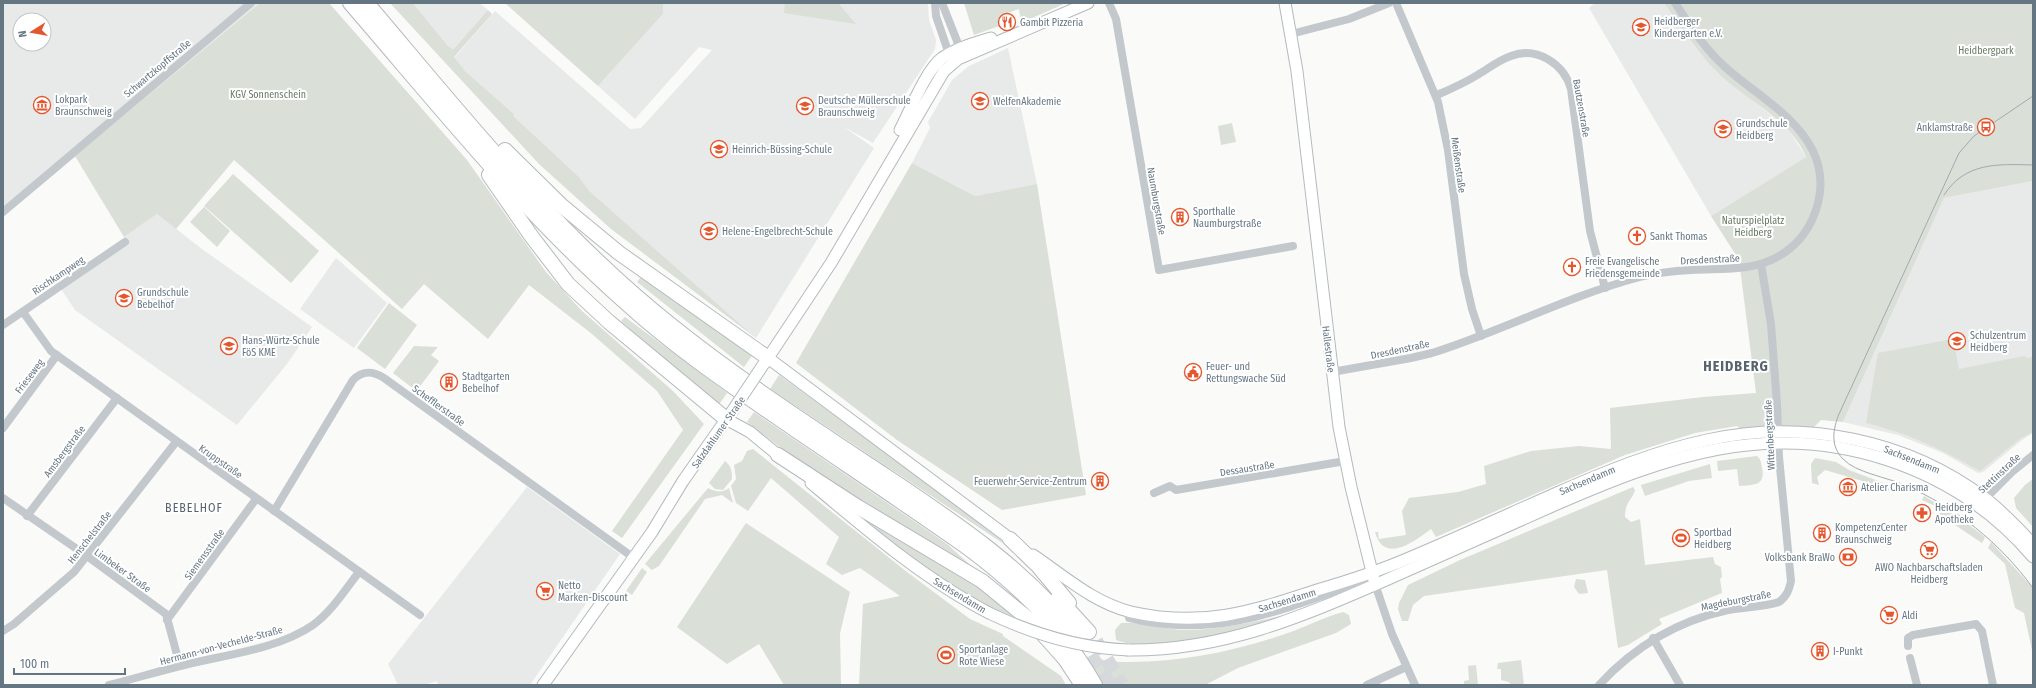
<svg xmlns="http://www.w3.org/2000/svg" width="2036" height="688" font-family="'Fira Sans Condensed',sans-serif">
<style>
.built{fill:#e8e9e9;fill-rule:evenodd}
.green{fill:#dadfd7}
.lines{fill:none;stroke-linecap:round;stroke-linejoin:round}
.highway-tunnel{stroke:#d5d9db;stroke-width:14;stroke-dasharray:14 7;stroke-linecap:butt}
.secondary-casing{stroke:#b3babf;stroke-width:13}
.highway-casing{stroke:#b4b9bd;stroke-width:16}
.street{stroke:#c3c8cc;stroke-width:8}
.secondary{stroke:#fff;stroke-width:11}
.highway{stroke:#fff;stroke-width:14}
.tram{stroke:#a2aab0;stroke-width:1}
.secondary-bridge-casing{stroke:#b3babf;stroke-width:13;stroke-linecap:butt}
.secondary-bridge{stroke:#fff;stroke-width:11}
.labels{text-anchor:middle;stroke-width:4;stroke-linejoin:round;paint-order:stroke}
.poi-label{font-size:10px;fill:#657683;stroke:#fff;text-anchor:start}
.park-label{font-size:10px;fill:#687a64;stroke:#fff}
.street-label{font-size:10px;fill:#657683;stroke:#fff}
.quarter-label{font-size:12px;letter-spacing:1px;fill:#57646e;stroke:#fff}
.district-label{font-size:14px;font-weight:bold;letter-spacing:1px;fill:#57646e;stroke:#fff}
</style>
<rect width="100%" height="100%" fill="#fafaf8"/>
<g class="built">
<path d="M3 3H260L3 217ZM20 20H44V44H20Z"/>
<path d="M413 3H479L488 10 453 51 447 45Z"/>
<path d="M663 3H928L929 20 936 40 935 49 873 143 844 127 874 148 756 338 588 191 579 177 512 116 514 114 465 71 454 58 495 11 630 129 641 128 712 50 699 47 635 119 598 86 663 14Z"/>
<path d="M1595 3H1664L1695 47 1718 73 1781 123 1792 135 1806 157 1711 216 1589 8Z"/>
<path d="M1008 48 1037 184 975 196 912 163 930 128 928 122 952 80 969 66Z"/>
<path d="M2033 181V433L2022 440 1983 472 1978 473 1943 453 1898 435 1843 422 1944 198Z"/>
<path d="M157 214 202 249 312 327 287 364 237 425 75 310 59 286 125 242 124 237Z"/>
<path d="M336 258 387 303 354 348 300 309Z"/>
<path d="M527 487 620 554 530 685H439L436 681 424 685H398L388 664Z"/>
</g>
<g class="green">
<path d="M260 3H329L467 160 546 272 582 311 673 391 704 424 622 538 612 531 683 430 657 391 592 334 529 285 488 339 424 284 402 309 234 160 176 229 157 214 124 237 75 156Z"/>
<path d="M390 3H413L447 45 453 50 488 10 492 14 454 57 465 71 514 114 513 116 579 177 589 191 756 338 611 229 539 164Z"/>
<path d="M505 3H663V14L598 86Z"/>
<path d="M785 3H838L856 24 784 13Z"/>
<path d="M964 3H1066L1021 23 1019 9 1000 16 1002 25 974 35Z"/>
<path d="M1664 3H2033V181L1944 198 1843 422 1821 420 1812 429 1742 430 1737 426 1695 433 1625 455 1436 537 1431 529C1415 541 1384 565 1375 532H1378L1379 539 1406 535 1402 511 1409 498 1458 492 1486 484 1484 466 1531 451 1579 446 1611 449 1610 408 1703 397 1756 393 1739 260 1711 216 1806 157C1789 118 1747 101 1718 73 1697 52 1681 27 1664 3Z"/>
<path d="M1232 123 1236 142 1221 145 1218 126Z"/>
<path d="M912 163 975 196 1037 184 1086 495 1002 510 897 440 796 363Z"/>
<path d="M233 174 319 251 291 283 204 206Z"/>
<path d="M204 207 230 231 217 247 190 222Z"/>
<path d="M641 277 753 354 744 367 637 282Z"/>
<path d="M389 303 417 325 385 369 357 348Z"/>
<path d="M625 317 727 393 718 406 621 321Z"/>
<path d="M1953 339 1959 369 2024 356 2027 358 2033 357V432L2021 438 1980 471C1940 449 1911 434 1866 423L1878 353Z"/>
<path d="M414 346 438 347 431 355 439 361 418 389 415 390 393 373Z"/>
<path d="M779 375 962 509 1016 552 770 389Z"/>
<path d="M754 412 927 530 947 544 976 570 819 477 747 422Z"/>
<path d="M753 449 907 572 970 619 1003 634V636L1061 676 1066 685H859L863 604 900 596 860 568 842 575 826 564 839 537 771 478 748 511 736 503 731 486 736 479 734 465 742 461 747 451Z"/>
<path d="M1757 456C1761 459 1761 463 1762 468 1766 486 1753 485 1739 486L1737 469 1718 471 1717 461Z"/>
<path d="M1815 458 1836 462 1849 470 1894 487 1889 491 1876 485 1825 470 1817 477 1819 485 1812 483 1811 464Z"/>
<path d="M725 461C731 466 732 470 732 479L723 490 715 489 709 483Z"/>
<path d="M1710 464 1712 478 1689 481 1645 496 1641 485Z"/>
<path d="M2033 479V527L2016 508 2014 498 2025 485Z"/>
<path d="M1633 487 1635 490C1632 501 1625 501 1625 517L1631 522 1640 519 1645 565 1713 557 1715 564 1721 567 1722 577 1720 579 1722 593 1659 619 1662 624 1628 645 1618 648 1607 570 1424 596 1413 605 1408 621H1402L1398 609 1399 603 1408 585 1460 560Z"/>
<path d="M708 488C716 492 722 493 729 488L733 503 722 495 705 499 659 566 652 570 645 564Z"/>
<path d="M1924 496 1956 515 1985 537 1982 543 1940 515 1933 505 1922 500Z"/>
<path d="M847 505 955 569 1015 614 1011 616C950 593 898 546 847 505Z"/>
<path d="M746 523 850 592 840 633 841 685H784L759 644 727 664 677 627Z"/>
<path d="M1991 542 2033 588V655L2024 613 2015 608 2005 564 1988 548Z"/>
<path d="M642 568 647 572 632 595 626 591Z"/>
<path d="M1576 579 1585 580 1588 593 1579 594 1574 587Z"/>
<path d="M1343 612 1349 615 1351 624 1336 633 1238 668 1205 685H1102L1083 656C1096 658 1110 662 1122 662 1181 663 1237 651 1291 632 1309 625 1325 617 1343 612Z"/>
<path d="M1287 615C1247 631 1157 656 1116 640L1115 630 1121 623C1144 621 1167 631 1190 630 1223 629 1255 621 1287 615Z"/>
<path d="M1521 660 1524 685H1511L1509 682 1501 680V669H1497L1498 663Z"/>
<path d="M1476 665 1478 685H1464V681L1469 680 1468 666Z"/>
</g>
<g class="lines">
<g class="highway-tunnel">
<path d="M1079 638 1110 685"/>
<path d="M1096 641 1122 685"/>
</g>
<g class="secondary-casing">
<g id="secondary">
<path d="M1285 3 1297 71 1339 427 1351 487 1374 580"/>
<path d="M900 130C910 111 926 70 942 58 957 48 974 43 991 38"/>
<path d="M768 358 1016 543"/>
<path d="M764 364 831 263 944 71 958 59 1088 3"/>
<path d="M726 419 750 432 784 460"/>
<path d="M811 483C867 530 924 579 989 613"/>
<path d="M1033 555C1064 576 1094 603 1131 612 1203 628 1250 612 1317 590 1348 581 1379 571 1409 558 1459 537 1509 514 1559 492 1607 471 1656 451 1707 440 1803 419 1907 439 1986 499 2003 512 2018 528 2033 544"/>
<path d="M1128 650C1222 651 1301 617 1386 580 1443 555 1500 529 1557 504 1667 456 1768 420 1888 460 1945 479 1994 511 2033 557"/>
<path d="M543 685 652 532 683 481 730 414"/>
</g>
</g>
<g class="highway-casing">
<g id="highway">
<path d="M350 3C439 106 524 213 626 303 672 345 724 381 775 416 839 460 904 503 968 548 1018 585 1064 630 1095 685"/>
<path d="M367 3C462 115 555 233 671 325 737 378 809 425 880 472 952 520 1026 568 1079 638"/>
<path d="M505 150 562 206 619 253 768 358"/>
<path d="M489 175 532 237 568 284 609 322 726 419"/>
<path d="M778 455 858 507 982 581 1031 621 1064 658"/>
<path d="M1010 539 1038 566 1069 603"/>
<path d="M1058 598 1089 632"/>
<path d="M1059 650 1082 685"/>
</g>
</g>
<g class="street">
<path d="M935 3 936 16 949 54 952 57"/>
<path d="M942 3 957 41 959 53"/>
<path d="M1109 3 1116 19 1159 270 1293 246"/>
<path d="M1396 3 1438 102 1448 150 1464 274 1472 309 1481 336"/>
<path d="M1291 34 1349 19 1389 3"/>
<path d="M1437 95C1451 89 1465 83 1479 74 1489 68 1499 60 1511 56 1537 46 1564 64 1571 89L1590 231 1605 288"/>
<path d="M3 212 251 3"/>
<path d="M23 312 51 351 420 615"/>
<path d="M3 325 125 242"/>
<path d="M1332 372 1411 358 1432 353C1502 331 1568 296 1640 277 1656 273 1674 271 1691 270 1721 268 1752 272 1779 256 1814 236 1831 189 1813 151 1795 114 1753 93 1724 66 1704 48 1690 25 1675 3"/>
<path d="M3 428 57 355"/>
<path d="M1154 493 1170 486 1176 490 1345 461"/>
<path d="M3 498 87 556 166 614 180 666"/>
<path d="M1982 502 2012 472 2033 455"/>
<path d="M274 511 353 380C363 370 373 371 384 378L634 558"/>
<path d="M27 516 117 398"/>
<path d="M1128 611 1129 618C1211 639 1278 612 1354 584L1368 583 1375 584 1392 634 1415 685"/>
<path d="M167 620 256 499"/>
<path d="M3 631 14 624 74 572 176 442"/>
<path d="M1653 638 1680 685"/>
<path d="M1908 646V638L1913 635 1976 624 1982 631 1993 685"/>
<path d="M1910 658 1917 685"/>
<path d="M109 685C133 679 156 672 180 666 222 655 277 650 313 625 332 611 345 590 359 572"/>
<path d="M1367 685 1406 667"/>
<path d="M1599 685C1634 647 1677 621 1728 610 1745 607 1763 607 1779 602 1787 596 1789 590 1791 581L1779 457 1777 404 1771 324 1761 264"/>
</g>
<use href="#secondary" class="secondary"/>
<use href="#highway" class="highway"/>
<g class="tram">
<path d="M2033 96 1974 136 1959 153 1839 414C1833 429 1830 446 1843 459 1856 473 1887 477 1904 485 1956 507 2000 543 2033 588"/>
<path d="M1944 195C1965 162 1998 164 2033 165"/>
</g>
<g class="secondary-bridge-casing">
<g id="secondary-bridge">
<path d="M731 413 763 365"/>
<path d="M989 613C1033 634 1079 648 1128 650"/>
</g>
</g>
<use href="#secondary-bridge" class="secondary-bridge"/>
</g>
<defs>
<g id="restaurant-ring" transform="scale(0.9)"><circle r="9.5" fill="#fff" stroke="#e4572e" stroke-width="1.5"/><path d="M-5-6h1v4h1v-4h1v4h1v-4h1v5L-1.5 .5V6h-2V.5L-5-1ZM5-6V6H3V1.5H1.5Q1.5-4 5-6Z" fill="#e4572e"/></g>
<g id="school-ring" transform="scale(0.9)"><circle r="9.5" fill="#fff" stroke="#e4572e" stroke-width="1.5"/><path d="M0-5L7-2L0 1L-7-2ZM-4 1L0 2.5L4 1V4Q0 6-4 4Z" fill="#e4572e"/></g>
<g id="university-ring" transform="scale(0.9)"><circle r="9.5" fill="#fff" stroke="#e4572e" stroke-width="1.5"/><path d="M0-5L7-2L0 1L-7-2ZM-4 1L0 2.5L4 1V4Q0 6-4 4Z" fill="#e4572e"/></g>
<g id="museum-ring" transform="scale(0.9)"><circle r="9.5" fill="#fff" stroke="#e4572e" stroke-width="1.5"/><path d="M0-6L6-3V-2H-6V-3ZM-5-1h2V3h-2ZM-1-1h2V3h-2ZM3-1h2V3H3ZM-6 4H6V6H-6Z" fill="#e4572e"/></g>
<g id="bus-ring" transform="scale(0.9)"><circle r="9.5" fill="#fff" stroke="#e4572e" stroke-width="1.5"/><path d="M-5-6H5V4H4V6H2V4H-2V6H-4V4H-5ZM-3.5-4V0h7V-4ZM-3.5 1.2v1.5H-2V1.2ZM2 1.2v1.5H3.5V1.2Z" fill="#e4572e"/></g>
<g id="building-ring" transform="scale(0.9)"><circle r="9.5" fill="#fff" stroke="#e4572e" stroke-width="1.5"/><path d="M-4-6H4V6H1V3H-1V6H-4ZM-2.5-4.3h1.7v1.8h-1.7ZM.8-4.3h1.7v1.8H.8ZM-2.5-1h1.7V.8h-1.7ZM.8-1h1.7V.8H.8Z" fill="#e4572e"/></g>
<g id="church-ring" transform="scale(0.9)"><circle r="9.5" fill="#fff" stroke="#e4572e" stroke-width="1.5"/><path d="M-1.2-6h2.4v3.5h3.3v2.4h-3.3V6h-2.4V-.1h-3.3v-2.4h3.3Z" fill="#e4572e"/></g>
<g id="civic-ring" transform="scale(0.9)"><circle r="9.5" fill="#fff" stroke="#e4572e" stroke-width="1.5"/><path d="M-.6-6.5H3V-4.5H.6V-3L4-1V1h2V6H-6V1h2V-1L-.6-3ZM-1.2 2.5V6h2.4V2.5Z" fill="#e4572e"/></g>
<g id="pharmacy-ring" transform="scale(0.9)"><circle r="9.5" fill="#fff" stroke="#e4572e" stroke-width="1.5"/><path d="M-2-6h4v4h4v4h-4v4h-4v-4h-4v-4h4Z" fill="#e4572e"/></g>
<g id="stadium-ring" transform="scale(0.9)"><circle r="9.5" fill="#fff" stroke="#e4572e" stroke-width="1.5"/><path d="M0-5a6.5 5 0 1 0 0 10a6.5 5 0 1 0 0-10ZM-3.5-1.8h7v3.6h-7Z" fill="#e4572e"/></g>
<g id="supermarket-ring" transform="scale(0.9)"><circle r="9.5" fill="#fff" stroke="#e4572e" stroke-width="1.5"/><path d="M-6-5.5h2.5l.6 2H6L4.5 2H-2.5L-4.4-4H-6ZM-1.5 3.2a1.3 1.3 0 1 0 .1 0ZM3 3.2a1.3 1.3 0 1 0 .1 0Z" fill="#e4572e"/></g>
<g id="bank-ring" transform="scale(0.9)"><circle r="9.5" fill="#fff" stroke="#e4572e" stroke-width="1.5"/><path d="M-6-4H6V4H-6ZM0-2.3a2.3 2.3 0 1 0 0 4.6a2.3 2.3 0 1 0 0-4.6Z" fill="#e4572e"/></g>
</defs>
<g fill-rule="evenodd">
<use href="#restaurant-ring" x="1007" y="22"/>
<use href="#school-ring" x="1641" y="27"/>
<use href="#university-ring" x="980" y="101"/>
<use href="#museum-ring" x="42" y="105"/>
<use href="#school-ring" x="805" y="106"/>
<use href="#bus-ring" x="1986" y="127"/>
<use href="#school-ring" x="1723" y="129"/>
<use href="#school-ring" x="719" y="149"/>
<use href="#building-ring" x="1180" y="217"/>
<use href="#school-ring" x="709" y="231"/>
<use href="#church-ring" x="1637" y="236"/>
<use href="#church-ring" x="1572" y="267"/>
<use href="#school-ring" x="124" y="298"/>
<use href="#school-ring" x="1957" y="341"/>
<use href="#school-ring" x="229" y="346"/>
<use href="#civic-ring" x="1193" y="372"/>
<use href="#building-ring" x="449" y="382"/>
<use href="#building-ring" x="1100" y="481"/>
<use href="#museum-ring" x="1848" y="487"/>
<use href="#pharmacy-ring" x="1922" y="513"/>
<use href="#building-ring" x="1822" y="533"/>
<use href="#stadium-ring" x="1681" y="538"/>
<use href="#supermarket-ring" x="1929" y="550"/>
<use href="#bank-ring" x="1848" y="557"/>
<use href="#supermarket-ring" x="545" y="591"/>
<use href="#supermarket-ring" x="1889" y="615"/>
<use href="#building-ring" x="1820" y="651"/>
<use href="#stadium-ring" x="946" y="655"/>
</g>
<g class="labels">
<g class="poi-label">
<text x="1654" y="25">Heidberger<tspan x="1654" dy="12">Kindergarten e.V.</tspan></text>
<text x="1020" y="26">Gambit Pizzeria</text>
<text x="55" y="103">Lokpark<tspan x="55" dy="12">Braunschweig</tspan></text>
<text x="818" y="104">Deutsche Müllerschule<tspan x="818" dy="12">Braunschweig</tspan></text>
<text x="993" y="105">WelfenAkademie</text>
<text x="1736" y="127">Grundschule<tspan x="1736" dy="12">Heidberg</tspan></text>
<text x="1973" y="131" text-anchor="end">Anklamstraße</text>
<text x="732" y="153">Heinrich-Büssing-Schule</text>
<text x="1193" y="215">Sporthalle<tspan x="1193" dy="12">Naumburgstraße</tspan></text>
<text x="722" y="235">Helene-Engelbrecht-Schule</text>
<text x="1650" y="240">Sankt Thomas</text>
<text x="1585" y="265">Freie Evangelische<tspan x="1585" dy="12">Friedensgemeinde</tspan></text>
<text x="137" y="296">Grundschule<tspan x="137" dy="12">Bebelhof</tspan></text>
<text x="1970" y="339">Schulzentrum<tspan x="1970" dy="12">Heidberg</tspan></text>
<text x="242" y="344">Hans-Würtz-Schule<tspan x="242" dy="12">FöS KME</tspan></text>
<text x="1206" y="370">Feuer- und<tspan x="1206" dy="12">Rettungswache Süd</tspan></text>
<text x="462" y="380">Stadtgarten<tspan x="462" dy="12">Bebelhof</tspan></text>
<text x="1087" y="485" text-anchor="end">Feuerwehr-Service-Zentrum</text>
<text x="1861" y="491">Atelier Charisma</text>
<text x="1935" y="511">Heidberg<tspan x="1935" dy="12">Apotheke</tspan></text>
<text x="1835" y="531">KompetenzCenter<tspan x="1835" dy="12">Braunschweig</tspan></text>
<text x="1694" y="536">Sportbad<tspan x="1694" dy="12">Heidberg</tspan></text>
<text x="1835" y="561" text-anchor="end">Volksbank BraWo</text>
<text x="1929" y="571" text-anchor="middle">AWO Nachbarschaftsladen<tspan x="1929" dy="12">Heidberg</tspan></text>
<text x="558" y="589">Netto<tspan x="558" dy="12">Marken-Discount</tspan></text>
<text x="1902" y="619">Aldi</text>
<text x="959" y="653">Sportanlage<tspan x="959" dy="12">Rote Wiese</tspan></text>
<text x="1833" y="655">I-Punkt</text>
</g>
<g class="park-label">
<text x="1986" y="54">Heidbergpark</text>
<text x="268" y="98">KGV Sonnenschein</text>
<text x="1753" y="224">Naturspielplatz<tspan x="1753" dy="12">Heidberg</tspan></text>
</g>
<g class="street-label">
<text transform="translate(157 68) rotate(-40)" y="4">Schwartzkopffstraße</text>
<text transform="translate(1582 108) rotate(80)" y="4">Bautzenstraße</text>
<text transform="translate(1459 165) rotate(82)" y="4">Meißenstraße</text>
<text transform="translate(1157 201) rotate(80)" y="4">Naumburgstraße</text>
<text transform="translate(1710 259) rotate(-3)" y="4">Dresdenstraße</text>
<text transform="translate(58 275) rotate(-34)" y="4">Rischkampweg</text>
<text transform="translate(1329 349) rotate(83)" y="4">Hallestraße</text>
<text transform="translate(1400 349) rotate(-12)" y="4">Dresdenstraße</text>
<text transform="translate(29 376) rotate(-53)" y="4">Frieseweg</text>
<text transform="translate(439 405) rotate(36)" y="4">Schefflerstraße</text>
<text transform="translate(718 432) rotate(-55)" y="4">Salzdahlumer Straße</text>
<text transform="translate(1769 435) rotate(-93)" y="4">Wittenbergstraße</text>
<text transform="translate(64 451) rotate(-53)" y="4">Amsbergstraße</text>
<text transform="translate(1912 459) rotate(22)" y="4">Sachsendamm</text>
<text transform="translate(221 461) rotate(35)" y="4">Kruppstraße</text>
<text transform="translate(1247 468) rotate(-9)" y="4">Dessaustraße</text>
<text transform="translate(1999 473) rotate(-43)" y="4">Stettinstraße</text>
<text transform="translate(1587 480) rotate(-23)" y="4">Sachsendamm</text>
<text transform="translate(89 537) rotate(-52)" y="4">Henschelstraße</text>
<text transform="translate(204 554) rotate(-54)" y="4">Siemensstraße</text>
<text transform="translate(123 570) rotate(36)" y="4">Limbeker Straße</text>
<text transform="translate(960 595) rotate(31)" y="4">Sachsendamm</text>
<text transform="translate(1287 600) rotate(-17)" y="4">Sachsendamm</text>
<text transform="translate(1736 600) rotate(-11)" y="4">Magdeburgstraße</text>
<text transform="translate(221 645) rotate(-15)" y="4">Hermann-von-Vechelde-Straße</text>
</g>
<g class="quarter-label">
<text x="194" y="512">BEBELHOF</text>
</g>
<g class="district-label">
<text x="1736" y="371">HEIDBERG</text>
</g>
</g>
<rect width="2036" height="688" fill="none" stroke="#657683" stroke-width="8"/>
<g transform="translate(32 32) rotate(259)"><circle r="19" fill="#ffffff" stroke="#c1c8cd"/>
<path d="M0-3L7 15L0 10L-7 15Z" fill="#e4572e"/>
<text y="-6" font-size="11" font-weight="bold" text-anchor="middle" fill="#657683">N</text>
</g>
<path d="M14 668v6h111v-6" fill="none" stroke="#657683" stroke-width="2"/>
<text x="20" y="668" font-size="12" fill="#657683" stroke="#ffffff" stroke-width="3" paint-order="stroke">100 m</text>
</svg>
